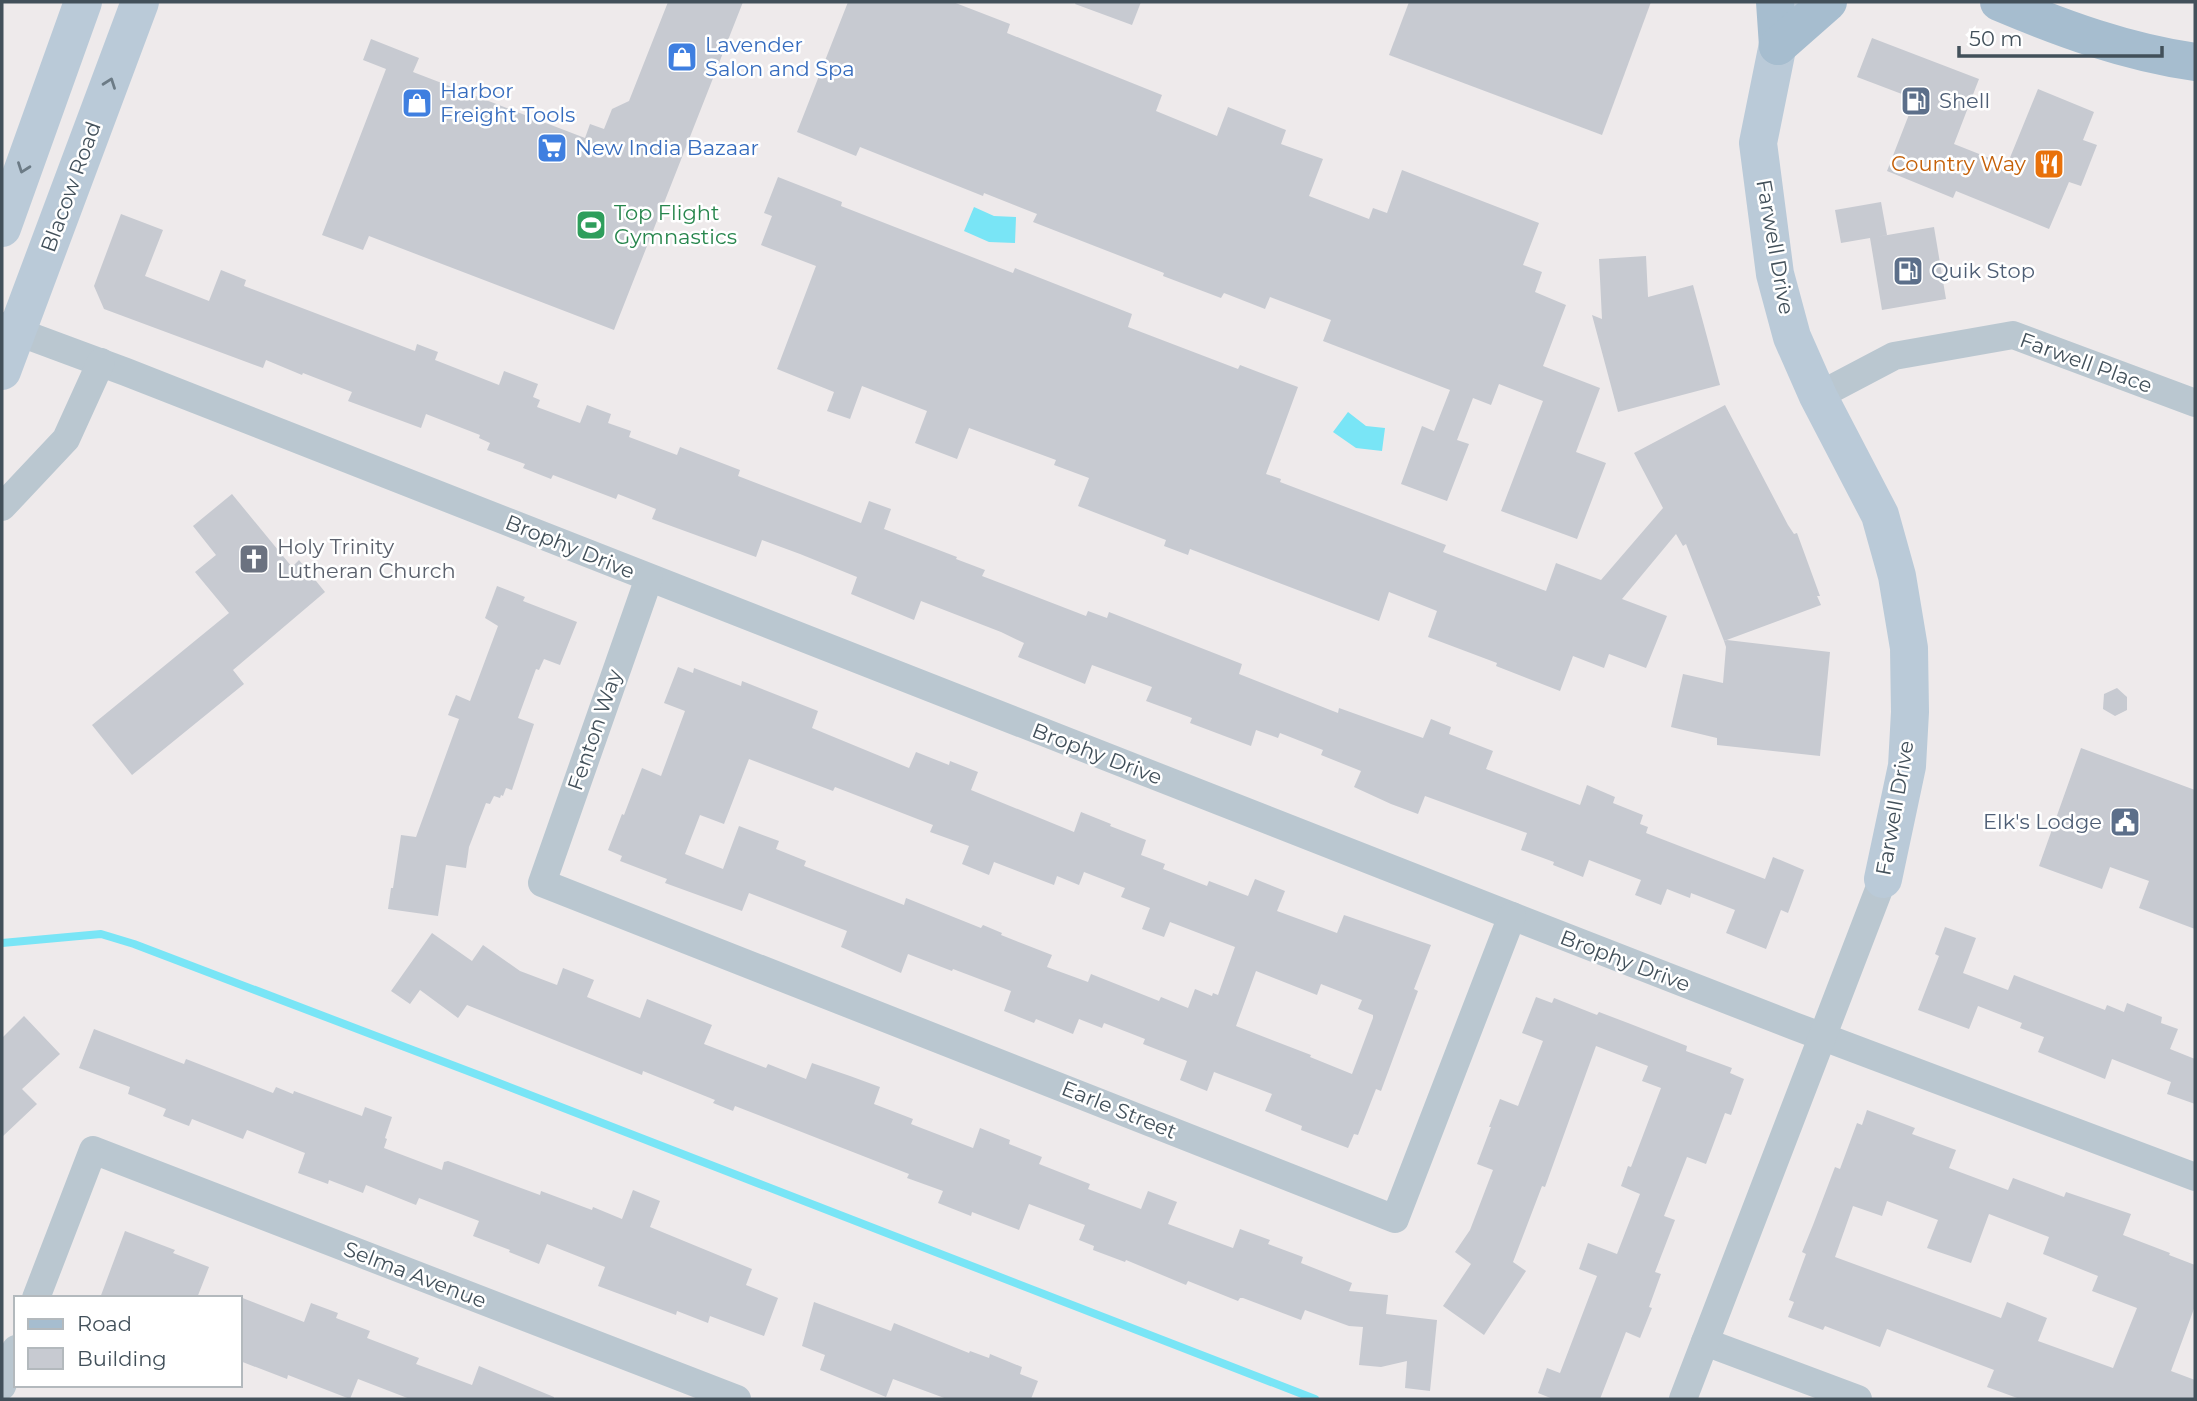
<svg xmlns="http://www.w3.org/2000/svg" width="2197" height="1401" font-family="Montserrat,sans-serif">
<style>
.water{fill:#79e5f6}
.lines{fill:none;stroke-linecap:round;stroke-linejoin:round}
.stream{stroke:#79e5f6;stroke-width:8}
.building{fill:#c7cad1;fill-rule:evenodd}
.street{stroke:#bac7d0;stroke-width:28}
.secondary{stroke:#bacad8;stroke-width:38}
.primary{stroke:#a6bdcf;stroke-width:38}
.oneway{stroke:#6c7b86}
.labels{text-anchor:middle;stroke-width:5;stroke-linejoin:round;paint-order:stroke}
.shop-label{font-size:21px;fill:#366cbe;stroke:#fff;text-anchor:start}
.service-label{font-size:21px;fill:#4e5e75;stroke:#fff;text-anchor:start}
.food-label{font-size:21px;fill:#c56008;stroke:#fff;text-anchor:end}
.street-label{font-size:21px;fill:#42505a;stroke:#fff}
.leisure-label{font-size:21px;fill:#27864d;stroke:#fff;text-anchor:start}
.worship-label{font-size:21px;fill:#5b616d;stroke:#fff;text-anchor:start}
</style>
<rect width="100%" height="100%" fill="#eeeaeb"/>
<g class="water">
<path d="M974 207 994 216 1016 217 1015 243 989 242 964 231Z"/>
<path d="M1348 412 1366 426 1385 428 1382 451 1356 448 1333 432Z"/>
</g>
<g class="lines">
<path class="stream" d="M2 943 101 934 134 944 481 1076 1315 1399"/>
</g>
<g class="building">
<path d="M668 2H743L614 330 369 236 363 250 322 235 386 69 363 60 371 39 419 58 413 72 585 138 590 124 604 129 612 109 629 101Z"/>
<path d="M848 2H953L1010 24 1007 33 1162 95 1156 111 1217 136 1228 107 1286 130 1281 144 1323 159 1309 196 1369 219 1373 208 1387 213 1402 170 1539 223 1523 265 1542 272 1535 292 1566 305 1543 366 1600 388 1576 452 1606 463 1577 539 1501 511 1543 401 1499 384 1491 405 1473 398 1457 440 1469 444 1447 501 1401 484 1422 426 1434 431 1450 390 1323 341 1331 320 1270 297 1265 309 1224 293 1221 298 1163 276 1164 273 1033 222 1037 214 984 193 983 196 860 147 856 156 797 132Z"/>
<path d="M1076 2H1141L1132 25 1075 4Z"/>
<path d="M1409 2H1651L1602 135 1389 55Z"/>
<path d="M1872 38 1979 79 1954 144 2007 165 2038 89 2094 112 2083 140 2097 145 2081 186 2069 182 2049 229 1956 191 1953 198 1887 171 1915 99 1857 77Z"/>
<path d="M778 177 842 202 841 206 1013 273 1015 268 1132 314 1128 327 1238 369 1240 365 1298 387 1266 474 1281 479 1280 482 1446 545 1443 552 1546 591 1556 563 1601 580 1663 508 1634 453 1725 405 1788 525 1794 534 1797 533 1820 596H1817L1821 605 1724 641 1686 544 1683 546 1676 534 1622 599 1667 616 1646 668 1609 654 1604 668 1573 656 1560 691 1496 666 1497 663 1428 637 1437 611 1389 592 1379 621 1190 549 1188 555 1164 546 1166 540 1078 506 1089 478 1054 465 1056 460 969 428 957 459 915 443 927 411 862 386 850 419 827 411 834 392 777 369 816 266 761 245 772 216 764 213Z"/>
<path d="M1881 202 1887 235 1876 237 1934 227 1946 299 1882 310 1870 238 1841 243 1835 210Z"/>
<path d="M121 214 163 230 145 276 209 301 221 270 246 280 244 286 415 351 417 344 438 352 435 360 499 385 504 371 538 384 533 397 540 400 537 407 580 423 587 405 611 414 608 423 631 431 629 437 677 455 680 447 740 470 738 476 861 523 869 501 891 509 884 529 957 557 956 559 985 570 982 576 1086 616 1088 611 1107 618 1109 612 1242 664 1239 674 1338 713 1339 708 1423 738 1431 719 1451 727 1449 734 1493 751 1486 769 1580 805 1587 785 1615 797 1613 803 1643 815 1640 824 1648 827 1646 833 1765 879 1773 857 1804 870 1788 913 1781 910 1766 949 1726 933 1735 910 1691 893 1690 898 1667 889 1661 905 1635 895 1641 880 1589 860 1583 877 1553 865 1554 862 1521 850 1527 833 1425 796 1418 814 1391 804 1354 787 1361 771 1321 755 1323 750 1280 733 1278 738 1256 730 1251 746 1190 723 1192 718 1146 701 1152 687 1092 665 1085 684 1018 657 1024 643 1001 632 921 601 914 620 851 594 857 577 800 554 762 540 756 557 652 519 656 509 618 494 616 499 553 475 551 479 523 468 525 464 487 450 490 443 479 438 480 435 426 414 421 428 348 401 352 392 303 373 302 375 266 360 263 368 104 309 94 286Z"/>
<path d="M1646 256 1648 297 1693 285 1720 385 1618 412 1592 315 1602 319 1599 259Z"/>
<path d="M232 494 292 567 299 560 325 592 233 670 244 684 132 775 92 725 229 613 195 572 216 555 193 526Z"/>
<path d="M497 586 525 597 523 601 577 622 560 665 544 659 539 670 536 669 518 718 534 724 512 790 506 788 503 796 501 795 500 798 494 796 490 804 486 803 469 847 466 868 446 865 438 916 388 909 391 888H393L401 835 416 837 459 719 448 715 456 695 470 701 498 626 485 618Z"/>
<path d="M1727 640 1830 652 1820 756 1717 745V738L1671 727 1683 674 1723 683 1726 647 1724 641Z"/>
<path d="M678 667 693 673 694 668 741 686 742 681 818 711 812 728 909 768 916 752 949 765 950 761 978 772 971 790 1074 832 1081 812 1111 824 1110 826 1146 840 1141 855 1165 864 1163 869 1207 886 1209 881 1248 896 1255 879 1285 891 1277 911 1337 933 1344 915 1431 945 1414 989 1418 991 1381 1091 1376 1089 1358 1135 1354 1134 1348 1148 1301 1130 1302 1126 1265 1111 1272 1094 1214 1072 1207 1091 1180 1080 1187 1061 1143 1044 1145 1039 1104 1023 1102 1028 1079 1019 1073 1034 1036 1019 1034 1023 1004 1011 1011 991 953 969 952 971 908 954 901 973 841 947 847 931 749 893 742 911 665 883 667 879 620 861 622 856 608 850 622 814 624 815 642 768 661 776 685 711 664 703ZM749 759 833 791 835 787 933 825 930 832 969 846 962 864 989 875 994 862 1054 885 1057 876 1079 885 1084 872 1125 888 1121 897 1150 908 1142 929 1164 937 1170 922 1235 947 1218 995 1213 993 1212 996 1195 989 1188 1008 1161 997 1159 1001 1091 974 1088 982 1047 967 1052 955 1001 935 1002 933 983 925 981 928 906 898 904 905 804 866 806 861 776 849 779 841 739 826 723 869 685 854 700 815 724 824ZM1256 971 1317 995 1321 984 1362 1000 1358 1009 1373 1015V1018L1352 1074 1310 1057 1311 1055 1236 1026Z"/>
<path d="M2117 688 2127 697V710L2115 716 2103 709 2104 694Z"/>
<path d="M2081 748 2195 790V929L2139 908 2149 881 2110 867 2102 889 2039 866Z"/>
<path d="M1945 927 1976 938 1963 973 2008 990 2014 975 2105 1010 2107 1005 2124 1012 2127 1003 2162 1017 2161 1023 2178 1029 2170 1049 2195 1059V1104L2167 1094 2171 1082 2112 1059 2105 1079 2038 1052 2044 1037 2020 1028 2022 1023 1978 1006 1969 1029 1918 1010 1939 956 1935 954Z"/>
<path d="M432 933 472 961 483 945 520 971 557 985 563 968 594 980 587 997 640 1018 647 999 712 1025 704 1044 766 1068 768 1064 806 1079 812 1063 850 1076 880 1087 874 1104 913 1119 911 1124 973 1148 980 1128 1010 1140 1009 1144 1042 1157 1039 1164 1090 1184 1088 1189 1141 1209 1148 1191 1177 1202 1168 1224 1233 1248 1240 1229 1270 1240 1268 1244 1303 1257 1301 1263 1352 1283 1349 1291 1388 1295 1386 1314 1437 1320 1430 1391 1405 1388 1407 1361 1381 1367 1359 1365 1363 1327 1349 1326 1305 1310 1301 1320 1243 1298H1240L1238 1301 1188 1281 1186 1285 1126 1260 1125 1262 1093 1250 1094 1246 1079 1240 1085 1225 1029 1204 1019 1230 972 1212 971 1216 938 1203 943 1191 907 1178 909 1174 735 1106 733 1111 713 1103 715 1100 643 1071 642 1075 467 1005 458 1018 420 990 410 1004 391 991Z"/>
<path d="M1536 997 1552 1003 1554 998 1597 1015 1599 1012 1628 1023 1687 1046 1686 1051 1732 1068 1730 1073 1744 1079 1731 1115 1725 1113 1706 1164 1687 1157 1664 1216 1675 1220 1655 1272 1661 1274 1649 1307 1652 1308 1640 1338 1626 1332 1600 1399H1553L1538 1393 1547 1368 1560 1373 1597 1276 1579 1269 1588 1243 1617 1254 1640 1194 1621 1186 1628 1166 1631 1167 1661 1088 1642 1081 1648 1066 1596 1046 1545 1187 1542 1186 1513 1262 1526 1271 1484 1335 1443 1306 1471 1264 1455 1252 1470 1230 1493 1170 1477 1164 1491 1127H1489L1500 1099 1518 1106 1543 1041 1522 1033Z"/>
<path d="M24 1016 60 1054 22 1089 37 1104 2 1137V1038Z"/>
<path d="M94 1029 184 1064 186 1059 273 1093 276 1087 293 1094 294 1091 362 1116 365 1107 392 1117 385 1138 387 1139 384 1148 442 1170 444 1162 448 1161 540 1195 541 1191 592 1210 593 1207 622 1219 633 1190 660 1201 650 1227 752 1269 746 1285 778 1298 764 1336 710 1316 708 1323 677 1311 676 1315 598 1286 605 1267 547 1244 539 1264 509 1252 510 1250 473 1236 479 1221 419 1198 416 1205 366 1185 363 1193 329 1180 328 1184 298 1173 305 1153 247 1130 243 1139 192 1119 189 1126 163 1116 166 1109 128 1094 130 1087 79 1068Z"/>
<path d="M1867 1110 1915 1128 1912 1134 1956 1150 1949 1168 2008 1190 2013 1178 2064 1197 2066 1192 2131 1214 2123 1235 2170 1253 2169 1255 2195 1265V1306L2171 1371 2195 1380V1399H2020L1987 1387 1994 1370 1887 1329 1880 1347 1825 1326 1823 1330 1788 1317 1794 1302 1789 1300 1806 1254 1802 1252 1813 1225 1835 1167 1840 1169 1857 1123 1862 1125ZM1887 1201 1938 1220 1927 1248 1971 1263 1989 1214 2049 1237 2043 1254 2098 1276 2092 1291 2137 1308 2113 1368 2038 1341 2047 1318 2007 1302 2001 1318 1835 1257 1853 1206 1882 1216Z"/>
<path d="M125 1231 175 1250 173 1253 209 1267 197 1298H100Z"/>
<path d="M240 1297 304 1322 311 1303 338 1313 336 1318 370 1331 367 1338 419 1358 416 1364 472 1385 479 1366 554 1397V1399H410L358 1379 350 1399 288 1375 287 1379 240 1361Z"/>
<path d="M814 1302 891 1331 894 1323 969 1353 970 1351 989 1358 990 1354 1022 1367 1020 1374 1038 1381 1031 1399H947L893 1379 886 1397 820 1370 825 1355 802 1346Z"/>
</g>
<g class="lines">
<g class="street">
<path d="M2 326 126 372 1512 916 1794 1026 2195 1177"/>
<path d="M1818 396 1894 356 2013 335 2195 403"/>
<path d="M2 507 66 439 101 362"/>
<path d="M649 578 542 883 1395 1219 1512 916"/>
<path d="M36 1298 93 1150 737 1399"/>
<path d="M1705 1342 1858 1399"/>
<path d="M2 1386 16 1349"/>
<path d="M1683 1399 1883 879"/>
</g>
<g class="secondary">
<path d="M1788 16 1780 34 1758 143 1775 274 1792 337 1818 396 1880 515 1897 576 1909 648 1910 712 1907 766 1883 879"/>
<path d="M2 228 83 2"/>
<path d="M2 371 140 2"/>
</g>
<g class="primary">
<path d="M1775 2 1778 46"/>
<path d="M1999 2C2063 29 2126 52 2195 62"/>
<path d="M1778 46 1828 2"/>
</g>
</g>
<defs><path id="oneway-chevron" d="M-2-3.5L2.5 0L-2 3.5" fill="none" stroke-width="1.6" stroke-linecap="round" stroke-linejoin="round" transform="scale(1.75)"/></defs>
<g class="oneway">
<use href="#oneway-chevron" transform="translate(110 83) rotate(-70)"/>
<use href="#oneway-chevron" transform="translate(23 168) rotate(110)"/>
</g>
<defs>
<g id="shop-square" transform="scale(1.575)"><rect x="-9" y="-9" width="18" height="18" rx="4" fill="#3f7fe0" stroke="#fff"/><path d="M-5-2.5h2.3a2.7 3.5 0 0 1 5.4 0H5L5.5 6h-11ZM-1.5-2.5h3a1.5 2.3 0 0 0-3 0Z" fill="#fff"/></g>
<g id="fuel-square" transform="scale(1.575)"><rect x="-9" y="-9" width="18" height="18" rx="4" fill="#5c6f8a" stroke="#fff"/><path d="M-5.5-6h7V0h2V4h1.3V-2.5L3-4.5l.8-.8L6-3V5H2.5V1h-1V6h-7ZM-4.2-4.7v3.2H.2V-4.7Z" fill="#fff"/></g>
<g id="supermarket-square" transform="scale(1.575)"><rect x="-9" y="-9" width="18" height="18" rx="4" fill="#3f7fe0" stroke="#fff"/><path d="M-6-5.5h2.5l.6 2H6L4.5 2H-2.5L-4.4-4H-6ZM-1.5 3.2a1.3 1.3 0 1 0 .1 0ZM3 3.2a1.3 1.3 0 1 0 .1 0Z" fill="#fff"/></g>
<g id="restaurant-square" transform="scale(1.575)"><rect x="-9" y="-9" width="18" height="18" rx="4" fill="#e8710a" stroke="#fff"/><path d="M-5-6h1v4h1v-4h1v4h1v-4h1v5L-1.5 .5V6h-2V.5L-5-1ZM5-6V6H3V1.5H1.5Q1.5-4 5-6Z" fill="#fff"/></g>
<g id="stadium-square" transform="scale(1.575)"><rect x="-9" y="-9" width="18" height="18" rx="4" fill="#2e9e5b" stroke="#fff"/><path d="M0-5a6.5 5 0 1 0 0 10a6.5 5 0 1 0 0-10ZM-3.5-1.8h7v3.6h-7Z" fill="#fff"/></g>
<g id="church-square" transform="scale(1.575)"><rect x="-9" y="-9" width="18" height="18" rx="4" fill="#6b7280" stroke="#fff"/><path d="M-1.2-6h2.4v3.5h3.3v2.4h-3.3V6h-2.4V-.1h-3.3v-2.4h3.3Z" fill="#fff"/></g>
<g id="civic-square" transform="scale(1.575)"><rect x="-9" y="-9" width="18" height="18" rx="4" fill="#5c6f8a" stroke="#fff"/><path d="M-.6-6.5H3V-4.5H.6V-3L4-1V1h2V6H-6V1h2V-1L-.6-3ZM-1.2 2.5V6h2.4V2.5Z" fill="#fff"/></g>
</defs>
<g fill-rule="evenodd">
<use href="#shop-square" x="682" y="57"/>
<use href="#fuel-square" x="1916" y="101"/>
<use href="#shop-square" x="417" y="103"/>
<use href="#supermarket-square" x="552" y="148"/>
<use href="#restaurant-square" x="2049" y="164"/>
<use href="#stadium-square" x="591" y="225"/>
<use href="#fuel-square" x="1908" y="271"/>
<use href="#church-square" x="254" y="559"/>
<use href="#civic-square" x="2125" y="822"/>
</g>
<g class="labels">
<g class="shop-label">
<text x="705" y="52">Lavender<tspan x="705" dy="24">Salon and Spa</tspan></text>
<text x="440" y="98">Harbor<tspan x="440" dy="24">Freight Tools</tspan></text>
<text x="575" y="155">New India Bazaar</text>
</g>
<g class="service-label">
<text x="1939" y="108">Shell</text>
<text x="1931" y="278">Quik Stop</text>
<text x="2102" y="829" text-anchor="end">Elk's Lodge</text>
</g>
<g class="food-label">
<text x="2026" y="171">Country Way</text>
</g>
<g class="street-label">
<text transform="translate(71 187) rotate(-70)" y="7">Blacow Road</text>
<text transform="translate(1775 247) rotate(80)" y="7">Farwell Drive</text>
<text transform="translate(2086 363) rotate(20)" y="7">Farwell Place</text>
<text transform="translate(570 547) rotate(22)" y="7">Brophy Drive</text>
<text transform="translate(595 730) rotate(-71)" y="7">Fenton Way</text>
<text transform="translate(1097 754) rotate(21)" y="7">Brophy Drive</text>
<text transform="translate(1895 808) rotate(-80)" y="7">Farwell Drive</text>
<text transform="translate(1625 961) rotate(21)" y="7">Brophy Drive</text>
<text transform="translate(1119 1110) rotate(22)" y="7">Earle Street</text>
<text transform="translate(415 1275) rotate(21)" y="7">Selma Avenue</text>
</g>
<g class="leisure-label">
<text x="614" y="220">Top Flight<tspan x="614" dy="24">Gymnastics</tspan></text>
</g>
<g class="worship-label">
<text x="277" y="554">Holy Trinity<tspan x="277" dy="24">Lutheran Church</tspan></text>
</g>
</g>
<rect width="2197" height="1401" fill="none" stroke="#42505a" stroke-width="7"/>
<rect x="14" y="1296" width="228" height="91" fill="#ffffff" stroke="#b3b9bd" stroke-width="2"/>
<rect x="28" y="1319" width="35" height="10" fill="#a6bdcf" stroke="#b3b9bd" stroke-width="2"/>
<text x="77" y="1331" font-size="21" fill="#42505a">Road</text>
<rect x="28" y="1348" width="35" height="21" fill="#c7cad1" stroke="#b3b9bd" stroke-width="2"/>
<text x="77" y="1366" font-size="21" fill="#42505a">Building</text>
<path d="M1959 46v10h203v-10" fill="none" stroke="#42505a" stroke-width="3.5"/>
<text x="1969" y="46" font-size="21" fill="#42505a" stroke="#ffffff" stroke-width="5" paint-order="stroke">50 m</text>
</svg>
